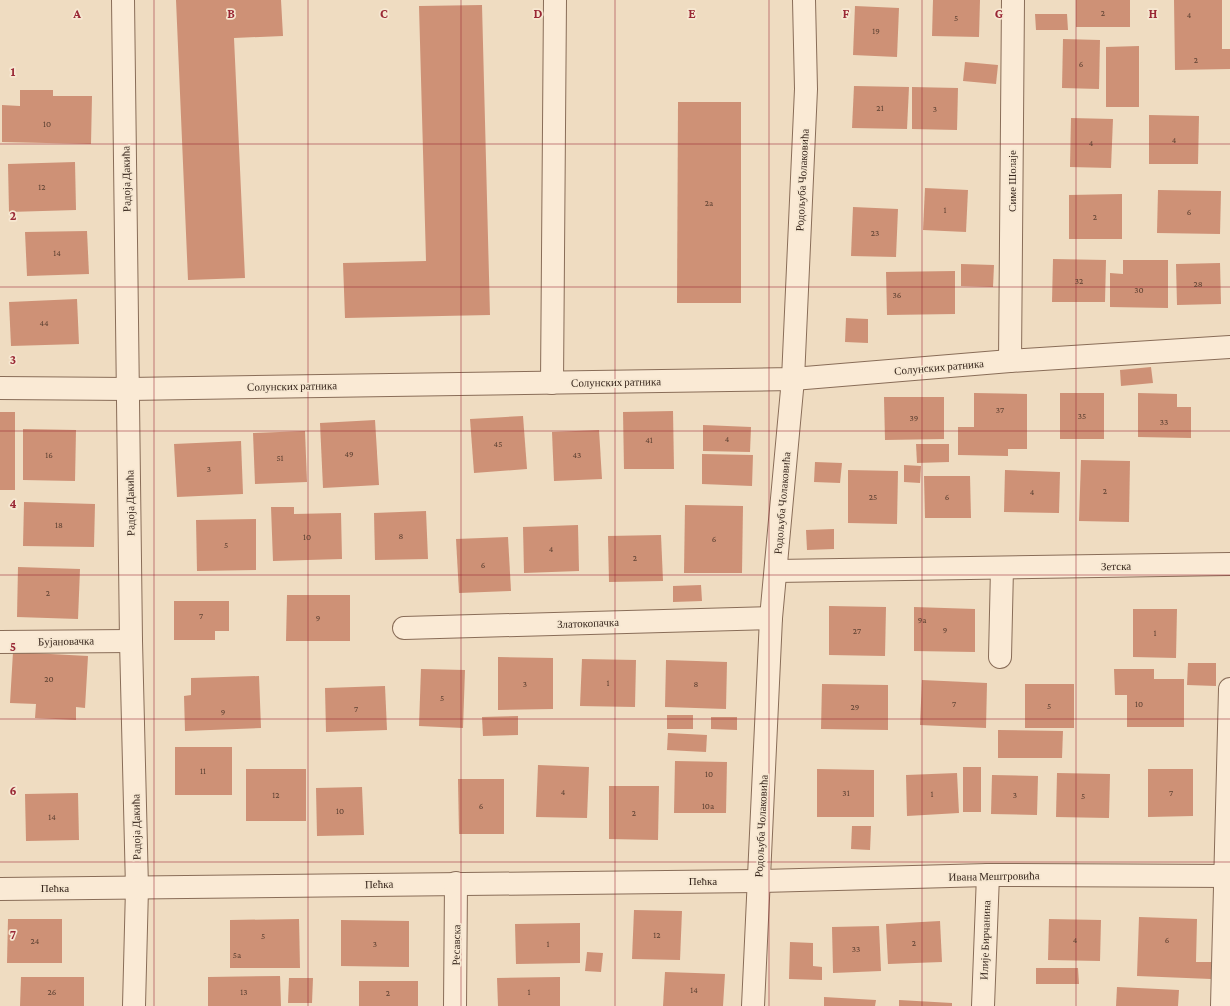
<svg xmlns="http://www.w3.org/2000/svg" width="1230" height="1006" font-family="'Crimson Pro',serif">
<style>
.building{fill:#ce9176}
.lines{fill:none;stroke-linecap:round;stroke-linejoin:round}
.minor-casing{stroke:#896d58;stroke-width:24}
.minor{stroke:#faead5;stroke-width:22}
.grid{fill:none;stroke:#992735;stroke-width:1;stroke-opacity:0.55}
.labels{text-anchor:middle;stroke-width:3.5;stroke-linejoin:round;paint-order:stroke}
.number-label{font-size:9px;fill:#5e4233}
.street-label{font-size:11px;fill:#38271d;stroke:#f6e7d1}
.grid-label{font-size:13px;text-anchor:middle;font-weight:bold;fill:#992735;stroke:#f6e7d1;stroke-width:3.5;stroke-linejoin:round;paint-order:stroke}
</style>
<rect width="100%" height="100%" fill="#efdcc1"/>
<g class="building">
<path d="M176 0H281L283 36 234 38 245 278 188 280Z"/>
<path d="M933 0H980L979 37 932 36Z"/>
<rect x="1076" y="0" width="54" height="27"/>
<path d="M1174 0H1222V49H1230V69L1175 70Z"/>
<path d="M482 5 490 315 345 318 343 263 426 261 419 6Z"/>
<path d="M855 6 899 8 897 57 853 55Z"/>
<path d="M1035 14H1067L1068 30H1036Z"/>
<path d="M1063 39 1100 40 1099 89 1062 88Z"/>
<path d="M1139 46V107H1106V47Z"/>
<path d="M965 62 998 65 996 84 963 81Z"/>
<path d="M854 86 909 87 907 129 852 128Z"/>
<path d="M912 87 958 88 957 130 912 129Z"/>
<path d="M20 90H53V96H92L91 144 2 142V105L20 106Z"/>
<path d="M678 102H741V303H677Z"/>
<path d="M1149 115 1199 116 1198 164H1149Z"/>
<path d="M1071 118 1113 119 1111 168 1070 167Z"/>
<path d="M75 162 76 210 9 212 8 164Z"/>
<path d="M925 188 968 190 966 232 923 230Z"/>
<path d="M1158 190 1221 191 1220 234 1157 233Z"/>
<path d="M1122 194V239H1069V195Z"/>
<path d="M853 207 898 209 896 257 851 256Z"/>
<path d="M87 231 89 274 27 276 25 232Z"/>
<path d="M1053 259 1106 260 1105 302H1052Z"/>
<path d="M1123 260H1168V308L1110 307V273L1123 274Z"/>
<path d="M1220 263 1221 304 1177 305 1176 264Z"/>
<path d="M961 264 994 265 993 287 961 286Z"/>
<path d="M955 271V314L887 315 886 272Z"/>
<path d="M77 299 79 344 11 346 9 302Z"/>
<path d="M846 318 868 319V343L845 342Z"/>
<path d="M1151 367 1153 383 1121 386 1120 370Z"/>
<path d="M974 393 1027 394V449H1008V456L958 455V427H974Z"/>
<rect x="1060" y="393" width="44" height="46"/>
<path d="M1138 393 1177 394V407H1191V438L1138 437Z"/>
<path d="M884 397H944V439L885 440Z"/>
<path d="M673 411 674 469H624L623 412Z"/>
<rect x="0" y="412" width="15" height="78"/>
<path d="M523 416 527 469 474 473 470 419Z"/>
<path d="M375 420 379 485 323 488 320 423Z"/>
<path d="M703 425 751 427 750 452 703 451Z"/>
<path d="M23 429 76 430 75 481 23 480Z"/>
<path d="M599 430 602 479 554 481 552 432Z"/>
<path d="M305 431 307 482 255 484 253 433Z"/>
<path d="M241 441 243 494 177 497 174 444Z"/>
<path d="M916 444H949V462L917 463Z"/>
<path d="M702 454 753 455 752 486 702 484Z"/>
<path d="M1081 460 1130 461 1129 522 1079 521Z"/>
<path d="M815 462 842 463 840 483 814 482Z"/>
<path d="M904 465 921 466 920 483 904 482Z"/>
<path d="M848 470 898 471 897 524 848 523Z"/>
<path d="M1005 470 1060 472 1059 513 1004 512Z"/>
<path d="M924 476H970L971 518H925Z"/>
<path d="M24 502 95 504 94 547 23 546Z"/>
<path d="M685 505 743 506 742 573H684Z"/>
<path d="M271 507H294V514L341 513 342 559 273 561Z"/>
<path d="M426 511 428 559 375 560 374 513Z"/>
<path d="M256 519V570L197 571 196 520Z"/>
<path d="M578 525 579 571 524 573 523 527Z"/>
<path d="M834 529V549L807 550 806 530Z"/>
<path d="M661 535 663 581 609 582 608 536Z"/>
<path d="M508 537 511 591 459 593 456 539Z"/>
<path d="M18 567 80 569 78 619 17 617Z"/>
<path d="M701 585 702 601 673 602V586Z"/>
<path d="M287 595H350V641H286Z"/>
<path d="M174 601H229V631H215V640H174Z"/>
<path d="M829 606 886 607 885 656 829 655Z"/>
<path d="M914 607 975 609V652L914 651Z"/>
<path d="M1133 609H1177L1176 658 1133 657Z"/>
<path d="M13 652 88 656 85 708 76 707V720L35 718 36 704 10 703Z"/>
<path d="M498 657 553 658V709L498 710Z"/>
<path d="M582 659 636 660 635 707 580 706Z"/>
<path d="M666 660 727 662 726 709 665 707Z"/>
<path d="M1188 663H1216V686L1187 685Z"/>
<path d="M421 669 465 670 463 728 419 726Z"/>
<path d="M1114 669H1154V679H1184V727H1127V695H1115Z"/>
<path d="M259 676 261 728 185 731 184 696 191 695V678Z"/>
<path d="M922 680 987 683 986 728 920 725Z"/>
<path d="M822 684 888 685V730L821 729Z"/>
<rect x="1025" y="684" width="49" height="44"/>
<path d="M385 686 387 730 326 732 325 688Z"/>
<rect x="667" y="715" width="26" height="14"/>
<path d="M518 716V735L483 736 482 717Z"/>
<path d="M711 717H737V730L711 729Z"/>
<path d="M998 730 1063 731 1062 758H998Z"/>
<path d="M668 733 707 735 706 752 667 750Z"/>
<rect x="175" y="747" width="57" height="48"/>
<path d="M675 761 727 762 726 813H674Z"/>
<path d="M538 765 589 767 587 818 536 817Z"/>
<rect x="963" y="767" width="18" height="45"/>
<rect x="246" y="769" width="60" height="52"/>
<path d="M817 769 874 770V817H817Z"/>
<path d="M1148 769H1193V816L1148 817Z"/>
<path d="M957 773 959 813 907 816 906 775Z"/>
<path d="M1057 773 1110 774 1109 818 1056 817Z"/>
<path d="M992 775 1038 776 1037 815 991 814Z"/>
<path d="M458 779H504V834H459Z"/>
<path d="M609 786H659L658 840 609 839Z"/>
<path d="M362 787 364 835 317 836 316 788Z"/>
<path d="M78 793 79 840 26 841 25 794Z"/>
<path d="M852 826H871L870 850 851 849Z"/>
<path d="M634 910 682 911 680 960 632 959Z"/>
<path d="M1139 917 1197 919 1196 962H1212L1211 979 1137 976Z"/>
<path d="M8 919H62V963H7Z"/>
<path d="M299 919 300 968H230V920Z"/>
<path d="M1049 919 1101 920 1100 961 1048 960Z"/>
<path d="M341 920 409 921V967L341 966Z"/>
<path d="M940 921 942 962 888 964 886 924Z"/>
<path d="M580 923V963L516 964 515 924Z"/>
<path d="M879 926 881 971 833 973 832 927Z"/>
<path d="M790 942 813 943V966L822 967V980L789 979Z"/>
<path d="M587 952 603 953 601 972 585 971Z"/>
<path d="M1036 968H1078L1079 984H1036Z"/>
<path d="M665 972 725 974 723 1006H663Z"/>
<path d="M280 976 281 1006H208V977Z"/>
<path d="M21 977H84V1006H20Z"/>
<path d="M560 977V1006H498L497 978Z"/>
<path d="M289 978H313L312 1003H288Z"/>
<rect x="359" y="981" width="59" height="25"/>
<path d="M1117 987 1179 990 1178 1006H1116Z"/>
<path d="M824 997 876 1000 875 1006H824Z"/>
<path d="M899 1000 952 1003V1006H899Z"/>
</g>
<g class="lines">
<g class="minor-casing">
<g id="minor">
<path d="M123 0 131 641 137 888 134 1006"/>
<path d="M1010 361 1013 0"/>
<path d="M552 383 555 0"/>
<path d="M0 388 129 389 793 379 1010 361 1230 347"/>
<path d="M776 571 1230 564"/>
<path d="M404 628 771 618"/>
<path d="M0 642 131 641"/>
<path d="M1000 657 1002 568"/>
<path d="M0 889 758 881 988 875 1230 876"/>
<path d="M455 1006 456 883"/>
<path d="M753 1006 771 618 793 379 806 89 804 0"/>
<path d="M983 1006 988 875"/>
<path d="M1222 1006 1230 689"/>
</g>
</g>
<use href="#minor" class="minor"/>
</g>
<path class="grid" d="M154 0V1006M308 0V1006M461 0V1006M615 0V1006M769 0V1006M922 0V1006M1076 0V1006M0 144H1230M0 287H1230M0 431H1230M0 575H1230M0 719H1230M0 862H1230"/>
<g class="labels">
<g class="number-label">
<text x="1103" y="16">2</text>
<text x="1189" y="18">4</text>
<text x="956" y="21">5</text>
<text x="876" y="34">19</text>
<text x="1196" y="63">2</text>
<text x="1081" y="67">6</text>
<text x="880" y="111">21</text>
<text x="935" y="112">3</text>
<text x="47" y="127">10</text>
<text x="1174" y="143">4</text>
<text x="1091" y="146">4</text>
<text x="42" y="190">12</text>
<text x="709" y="206">2a</text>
<text x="945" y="213">1</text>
<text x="1189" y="215">6</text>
<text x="1095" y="220">2</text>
<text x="875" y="236">23</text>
<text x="57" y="256">14</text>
<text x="1079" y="284">32</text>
<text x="1198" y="287">28</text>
<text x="1139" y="293">30</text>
<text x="897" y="298">36</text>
<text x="44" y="326">44</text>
<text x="1000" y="413">37</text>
<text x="1082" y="419">35</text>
<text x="914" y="421">39</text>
<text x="1164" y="425">33</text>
<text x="727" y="442">4</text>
<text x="649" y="443">41</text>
<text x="498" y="447">45</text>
<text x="349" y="457">49</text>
<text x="49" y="458">16</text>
<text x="577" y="458">43</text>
<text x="280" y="461">51</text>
<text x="209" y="472">3</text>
<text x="1105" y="494">2</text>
<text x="1032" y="495">4</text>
<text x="873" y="500">25</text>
<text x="947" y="500">6</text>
<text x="59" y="528">18</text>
<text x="401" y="539">8</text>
<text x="307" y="540">10</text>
<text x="714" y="542">6</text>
<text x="226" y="548">5</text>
<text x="551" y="552">4</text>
<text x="635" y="561">2</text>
<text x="483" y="568">6</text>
<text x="48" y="596">2</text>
<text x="201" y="619">7</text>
<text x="318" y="621">9</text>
<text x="922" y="623">9a</text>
<text x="945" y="633">9</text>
<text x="857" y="634">27</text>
<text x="1155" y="636">1</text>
<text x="49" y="682">20</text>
<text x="608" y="686">1</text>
<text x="525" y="687">3</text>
<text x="696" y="687">8</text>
<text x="442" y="701">5</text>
<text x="954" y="707">7</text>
<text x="1139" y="707">10</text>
<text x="1049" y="709">5</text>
<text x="855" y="710">29</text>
<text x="356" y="712">7</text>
<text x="223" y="715">9</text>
<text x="203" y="774">11</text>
<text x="709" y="777">10</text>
<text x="563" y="795">4</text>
<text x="846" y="796">31</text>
<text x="1171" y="796">7</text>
<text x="932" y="797">1</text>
<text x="276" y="798">12</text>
<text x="1015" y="798">3</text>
<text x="1083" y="799">5</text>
<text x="481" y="809">6</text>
<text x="708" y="809">10a</text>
<text x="340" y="814">10</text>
<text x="634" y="816">2</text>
<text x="52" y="820">14</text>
<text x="657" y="938">12</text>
<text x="263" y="939">5</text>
<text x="1075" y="943">4</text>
<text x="1167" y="943">6</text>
<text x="35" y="944">24</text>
<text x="914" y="946">2</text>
<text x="375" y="947">3</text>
<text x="548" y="947">1</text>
<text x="856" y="952">33</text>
<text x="237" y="958">5a</text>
<text x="694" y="993">14</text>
<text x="52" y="995">26</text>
<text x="244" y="995">13</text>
<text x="529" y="995">1</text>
<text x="388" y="996">2</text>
</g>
<g class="street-label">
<text transform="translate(126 179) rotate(-91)" y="4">Радоја Дакића</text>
<text transform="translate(802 180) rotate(-87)" y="4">Родољуба Чолаковића</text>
<text transform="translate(1012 181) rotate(-90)" y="4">Симе Шолаје</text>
<text transform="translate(939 367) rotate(-5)" y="4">Солунских ратника</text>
<text transform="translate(616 382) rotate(-1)" y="4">Солунских ратника</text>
<text transform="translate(292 386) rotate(-1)" y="4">Солунских ратника</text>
<text transform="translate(130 503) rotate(-91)" y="4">Радоја Дакића</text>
<text transform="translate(782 503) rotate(-85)" y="4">Родољуба Чолаковића</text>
<text transform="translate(1116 566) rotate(-1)" y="4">Зетска</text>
<text transform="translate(588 623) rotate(-2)" y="4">Златокопачка</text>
<text transform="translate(66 641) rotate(-1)" y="4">Бујановачка</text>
<text transform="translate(761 826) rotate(-87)" y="4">Родољуба Чолаковића</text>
<text transform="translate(136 827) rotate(-91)" y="4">Радоја Дакића</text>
<text transform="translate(994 876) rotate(-1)" y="4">Ивана Мештровића</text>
<text x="703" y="885">Пећка</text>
<text transform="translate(379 884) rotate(-1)" y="4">Пећка</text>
<text x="55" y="892">Пећка</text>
<text transform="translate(985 940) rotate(-88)" y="4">Илије Бирчанина</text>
<text transform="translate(456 945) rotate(-89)" y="4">Ресавска</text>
</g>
</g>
<g class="grid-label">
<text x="77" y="18">A</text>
<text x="231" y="18">B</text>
<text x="384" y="18">C</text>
<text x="538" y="18">D</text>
<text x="692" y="18">E</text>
<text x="846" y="18">F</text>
<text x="999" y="18">G</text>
<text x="1153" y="18">H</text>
<text x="13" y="76">1</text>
<text x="13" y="220">2</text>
<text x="13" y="364">3</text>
<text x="13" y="508">4</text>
<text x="13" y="651">5</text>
<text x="13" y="795">6</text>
<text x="13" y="939">7</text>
</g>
</svg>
